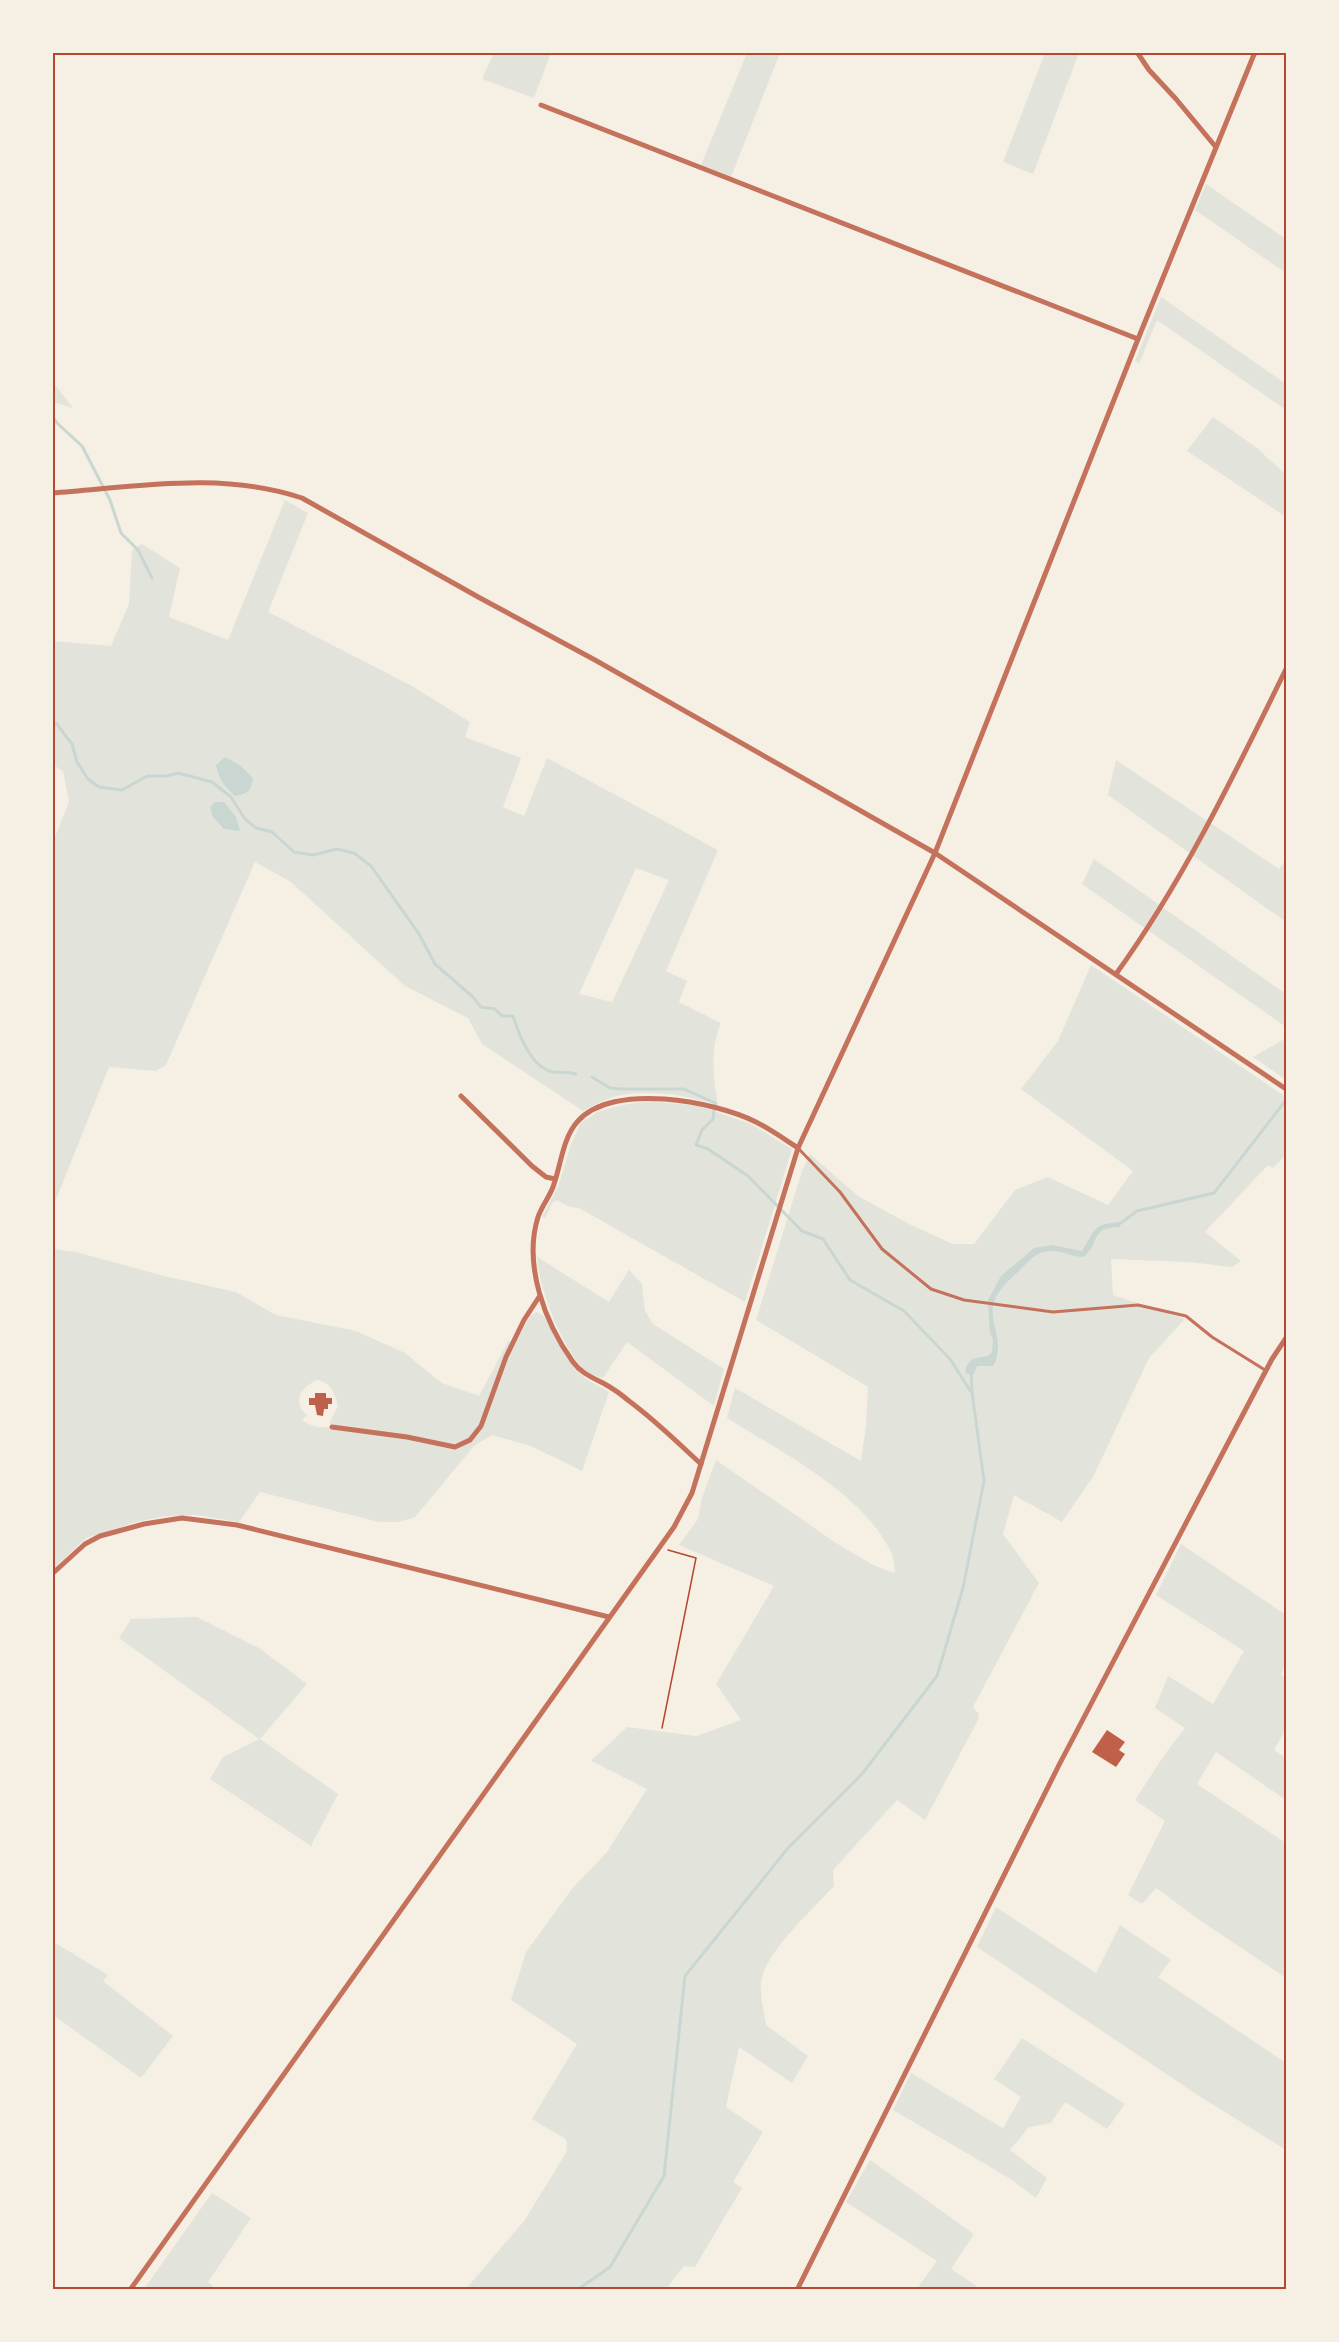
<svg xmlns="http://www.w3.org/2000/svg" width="1339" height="2342" font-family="Commissioner,sans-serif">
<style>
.green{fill:#e2e4dc;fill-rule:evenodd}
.water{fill:#c9d6d2}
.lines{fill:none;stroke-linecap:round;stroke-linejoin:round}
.stream{stroke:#c9d6d2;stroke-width:3}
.building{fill:#bf614a}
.path{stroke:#b5482f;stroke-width:1.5}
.service{stroke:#c5725c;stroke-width:3}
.minor{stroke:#c5725c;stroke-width:5}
.neatline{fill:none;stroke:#b5482f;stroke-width:2}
</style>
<rect width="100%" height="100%" fill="#f6efe4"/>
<g class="green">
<path d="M494 53H551L534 98 482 79Z"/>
<path d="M747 53H780L731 177 701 165Z"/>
<path d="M1045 53H1079L1033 174 1003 162Z"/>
<path d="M1206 184 1286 239V273L1195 210Z"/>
<path d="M1161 297 1286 384V410L1157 320 1139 364 1135 361Z"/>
<path d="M53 381 55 385 73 408 53 402Z"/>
<path d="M1213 417 1257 448 1286 475V517L1187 451Z"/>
<path d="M285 500 308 513 268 612 412 686 470 722 465 737 521 758 503 807 524 816 547 758 718 850 666 971 687 981 679 1002 721 1023C710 1048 713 1078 718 1105 689 1095 637 1087 608 1099 599 1102 591 1107 583 1111L482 1044 468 1018 405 986 291 882 255 862 166 1065 156 1071 109 1067 53 1207 52 844 69 802 63 771 53 765V641L111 646 129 604 132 550 142 544 180 568 169 617 228 640ZM636 868 669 880 612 1002 579 994Z"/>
<path d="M1116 760 1279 869 1286 859V922L1108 795Z"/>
<path d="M1094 859 1286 994V1027L1082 884Z"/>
<path d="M1091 965 1286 1097V1155L1273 1168 1268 1165 1205 1232 1241 1261 1232 1267 1189 1262 1111 1259 1113 1295 1185 1319 1149 1358 1094 1475 1062 1522 1014 1495 1003 1534 1039 1583 973 1707 979 1714 978 1720 925 1820 897 1800 833 1870 834 1886C814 1908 763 1954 761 1983 760 1996 764 2012 766 2025L808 2056 792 2083 739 2047 726 2107 763 2132 733 2182 742 2188 695 2267 684 2266 666 2289 465 2290 524 2221 566 2153 567 2142 564 2138 532 2119 577 2044 511 2000 526 1952 571 1890 607 1852 647 1789 591 1761 627 1727 696 1736 741 1720 716 1684 774 1586 679 1545 698 1519 702 1498 716 1460 836 1543 875 1566 895 1573C894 1566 894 1557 890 1550 861 1492 781 1452 727 1418L735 1388 861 1461 866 1426 868 1387 756 1320 802 1171 810 1154 858 1196 909 1224 953 1244H974L1015 1190 1048 1177 1108 1205 1133 1171 1021 1089 1058 1041Z"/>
<path d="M1286 1038V1080L1253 1057Z"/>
<path d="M650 1101 699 1106 751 1124 792 1149 745 1302 579 1208 570 1207 557 1200 553 1202 545 1218 542 1217 558 1187 570 1147 580 1124 597 1112 622 1105Z"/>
<path d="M53 1249 76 1252 168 1277 236 1292 276 1315 356 1331 405 1353 442 1383 479 1396 509 1340 514 1346 531 1315 537 1312 544 1316 575 1369 586 1379 609 1392 582 1471 531 1446 492 1435 474 1446 415 1517 399 1522H379L260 1492 239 1522 197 1515 167 1516 140 1521 86 1538 53 1569ZM317 1380C331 1382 335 1394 338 1406L330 1422 332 1427C319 1428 312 1427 302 1420L307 1415C291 1401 302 1387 317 1380Z"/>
<path d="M537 1257 609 1302 629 1270 642 1284 645 1311 653 1324 724 1369 714 1406 627 1342 603 1378C597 1376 591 1375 586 1371 562 1349 539 1289 537 1257Z"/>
<path d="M1181 1544 1286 1615V1662L1281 1675 1286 1679V1729L1274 1750 1286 1758V1800L1216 1752 1197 1784 1286 1843V1978L1204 1923 1156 1888 1142 1904 1128 1895 1165 1821 1135 1800 1165 1754 1185 1728 1155 1708 1168 1676 1213 1704 1244 1651 1156 1595Z"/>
<path d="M197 1617 259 1648 307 1684 260 1739 338 1794 311 1846 210 1779 223 1757 259 1739 119 1638 131 1619Z"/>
<path d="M996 1907 1096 1973 1120 1925 1171 1960 1158 1977 1286 2063V2150L1199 2096 977 1947Z"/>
<path d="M52 1941 108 1975 103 1981 173 2036 141 2078 53 2015Z"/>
<path d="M1022 2038 1125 2104 1107 2129 1065 2102 1051 2123 1029 2127 1010 2150 1047 2178 1036 2198 1009 2178 893 2110 911 2073 1003 2128 1021 2097 994 2079Z"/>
<path d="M870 2160 974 2234 951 2269 981 2289H917L937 2261 846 2202Z"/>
<path d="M212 2193 251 2218 208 2282 216 2289H144Z"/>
</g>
<g class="water">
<path d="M225 757 241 766 253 778C251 791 247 794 235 796 226 788 218 778 216 765Z"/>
<path d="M215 802H224L236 817 240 831 224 829 213 817 210 807Z"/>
<path d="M1119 1222 1120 1227C1089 1228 1101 1241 1084 1257 1072 1257 1062 1250 1049 1251 1035 1252 1028 1262 1019 1271 1010 1279 1000 1288 995 1299 986 1320 1007 1343 993 1366H977L974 1374H966V1367L972 1359 988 1356 992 1352 993 1340 990 1333 988 1300 1001 1276 1034 1248 1052 1245 1082 1251C1095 1231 1092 1224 1119 1222Z"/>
</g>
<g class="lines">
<g class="stream">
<path d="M52 416 57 423 82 446 110 500 121 533 138 550 152 578"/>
<path d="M52 723H56L72 744 77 762 88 779 99 787 122 790 147 776H167L178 773 212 782 231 797 245 819 256 828 272 832 294 852 313 855 337 849 354 853 371 866 419 934 435 964 473 997 481 1007 495 1009 502 1016H513C519 1035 531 1068 553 1072 561 1073 568 1071 576 1074"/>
<path d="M592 1077 610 1088 620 1089H684L715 1103 713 1119 702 1130 696 1145 708 1149 748 1176 802 1231 823 1239 850 1280 904 1311 950 1359 971 1392"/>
<path d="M1118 1225 1137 1211 1214 1193 1286 1100"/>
<path d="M577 2290 610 2267 664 2176 685 1976 788 1848 862 1774 937 1676 963 1588 984 1481 972 1392 971 1371"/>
</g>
</g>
<g class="building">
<path d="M315 1393H326V1398H332V1404H328V1409H324L323 1416 317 1415 315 1405H309V1398H315Z"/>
<path d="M1107 1730 1125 1742 1119 1750 1125 1754 1116 1767 1092 1752Z"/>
</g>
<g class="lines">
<path class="path" d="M662 1728 696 1558 668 1550"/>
<path class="service" d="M798 1148 840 1192 882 1249 931 1289 964 1300 1053 1312 1138 1305 1186 1316 1212 1337 1265 1370"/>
<g class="minor">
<path d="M1137 52 1149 70 1176 99 1215 146"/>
<path d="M541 105 1138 339"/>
<path d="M52 493C135 487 222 471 302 498L480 598 595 660 935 853 1286 1089"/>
<path d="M1116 974C1184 880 1235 773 1286 669"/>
<path d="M461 1096 532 1166 546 1177 555 1179"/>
<path d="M332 1427 407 1437 455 1447 470 1440 481 1426 506 1357 524 1320 539 1297"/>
<path d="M701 1464C677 1442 655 1420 629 1401 621 1394 612 1388 603 1383 591 1377 581 1373 573 1362 545 1323 523 1265 538 1217 542 1205 551 1195 554 1184 561 1164 563 1137 578 1121 613 1082 714 1101 756 1122 770 1129 784 1139 798 1148"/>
<path d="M52 1574 85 1544 100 1536 144 1524 182 1518 237 1525 609 1617"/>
<path d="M130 2290 674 1527 692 1493 798 1148 935 853 1138 339 1255 52"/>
<path d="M797 2290 1059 1765 1272 1359 1286 1338"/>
</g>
</g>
<rect width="1339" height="2342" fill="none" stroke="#f6efe4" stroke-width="108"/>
<rect x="54" y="54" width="1231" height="2234" class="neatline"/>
</svg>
